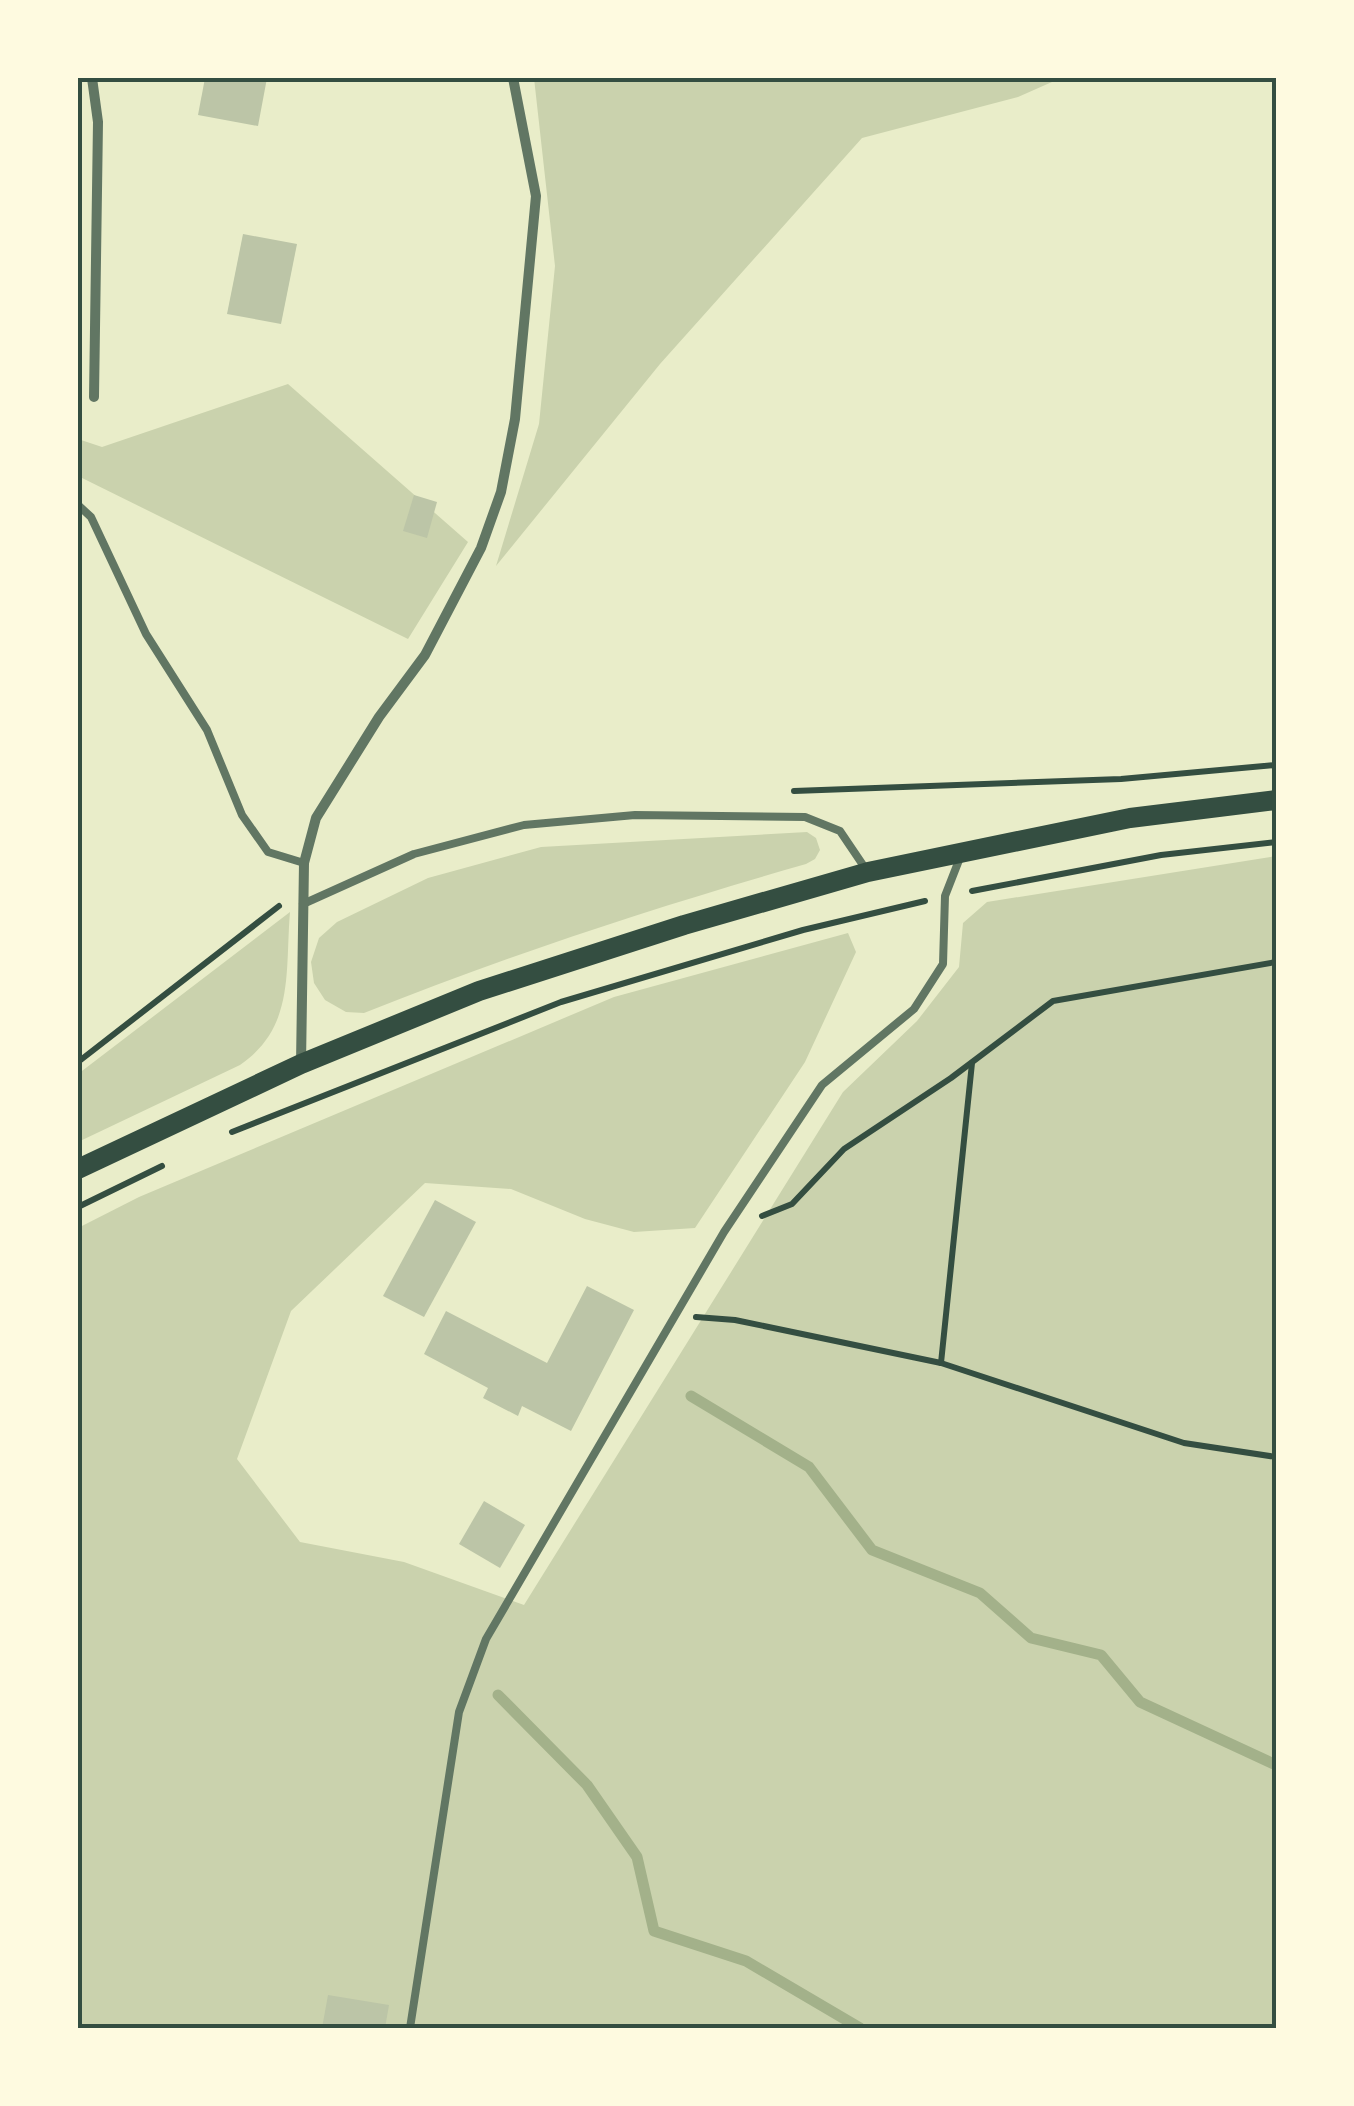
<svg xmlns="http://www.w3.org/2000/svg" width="1354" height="2106" font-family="'Nunito Sans',sans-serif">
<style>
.green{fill:#cad2ad}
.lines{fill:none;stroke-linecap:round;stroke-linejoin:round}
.stream{stroke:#a3b18a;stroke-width:11}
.building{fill:#bcc5a7}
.path{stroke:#344e41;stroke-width:6}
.service{stroke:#617663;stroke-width:8}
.minor{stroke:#617663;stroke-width:10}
.secondary{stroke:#344e41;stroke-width:20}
.neatline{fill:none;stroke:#344e41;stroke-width:4}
</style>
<rect width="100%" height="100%" fill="#e9edc9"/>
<g class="green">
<path d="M534 78H1061L1018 97 862 138 660 364 496 566 539 424 555 266Z"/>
<path d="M288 384 468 542 408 639 78 476V439L102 447Z"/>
<path d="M807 832 816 838 820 850 815 859 806 864C656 907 509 955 364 1013L346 1012 325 1000 314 983 311 962 319 938 337 922 428 878 541 847Z"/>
<path d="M1276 856V2028H78V1228L139 1197 614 997 848 933 856 952 805 1062 695 1228 634 1232 585 1219 511 1189 425 1183 291 1311 237 1459 300 1542 404 1562 524 1605 843 1092 917 1021 959 967 963 923 987 902Z"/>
<path d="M290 912C285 972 295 1027 240 1065L78 1142V1074Z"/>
</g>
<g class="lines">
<g class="stream">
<path d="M691 1396 809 1467 872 1550 980 1593 1031 1638 1101 1655 1140 1702 1276 1765"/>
<path d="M498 1695 587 1785 637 1857 654 1931 746 1961 860 2028"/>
</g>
</g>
<g class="building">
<path d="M205 78H267L258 126 198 115Z"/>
<path d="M243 234 297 244 281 324 227 314Z"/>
<path d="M414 495 437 502 427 538 403 531Z"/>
<path d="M435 1200 476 1222 424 1317 383 1296Z"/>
<path d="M587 1286 634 1310 571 1431 522 1406 518 1416 483 1398 488 1388 424 1354 446 1311 547 1363Z"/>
<path d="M484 1501 525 1525 500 1568 459 1544Z"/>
<path d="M328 1995 389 2005 385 2028H322Z"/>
</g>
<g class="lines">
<g class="path">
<path d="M794 791 1121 779 1276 765"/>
<path d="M972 891 1161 855 1276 842"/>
<path d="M78 1062 279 906"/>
<path d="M232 1132 561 1002 803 930 925 901"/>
<path d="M78 1207 162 1166"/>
<path d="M762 1216 792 1204 844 1149 951 1078 1053 1001 1276 962"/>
<path d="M696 1317 735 1320 941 1363 1184 1443 1276 1457"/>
<path d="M941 1363 972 1063"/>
</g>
<g class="service">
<path d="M78 505 91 517 146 634 207 730 242 815 268 852 304 863"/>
<path d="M303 904 414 854 524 825 635 815 805 817 840 831 865 868"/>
<path d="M410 2028 459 1712 486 1639 724 1232 822 1085 914 1009 943 964 945 896 961 855"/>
</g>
<g class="minor">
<path d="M92 78 98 122 94 397"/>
<path d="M301 1064 304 863 316 818 379 717 425 655 481 548 501 492 515 419 536 196 513 78"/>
</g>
<path class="secondary" d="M78 1169 301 1064 479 991 684 925 868 872 1130 818 1276 800"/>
</g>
<rect width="1354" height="2106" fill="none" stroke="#fefae0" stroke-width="160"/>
<rect x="80" y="80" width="1194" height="1946" class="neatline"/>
</svg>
